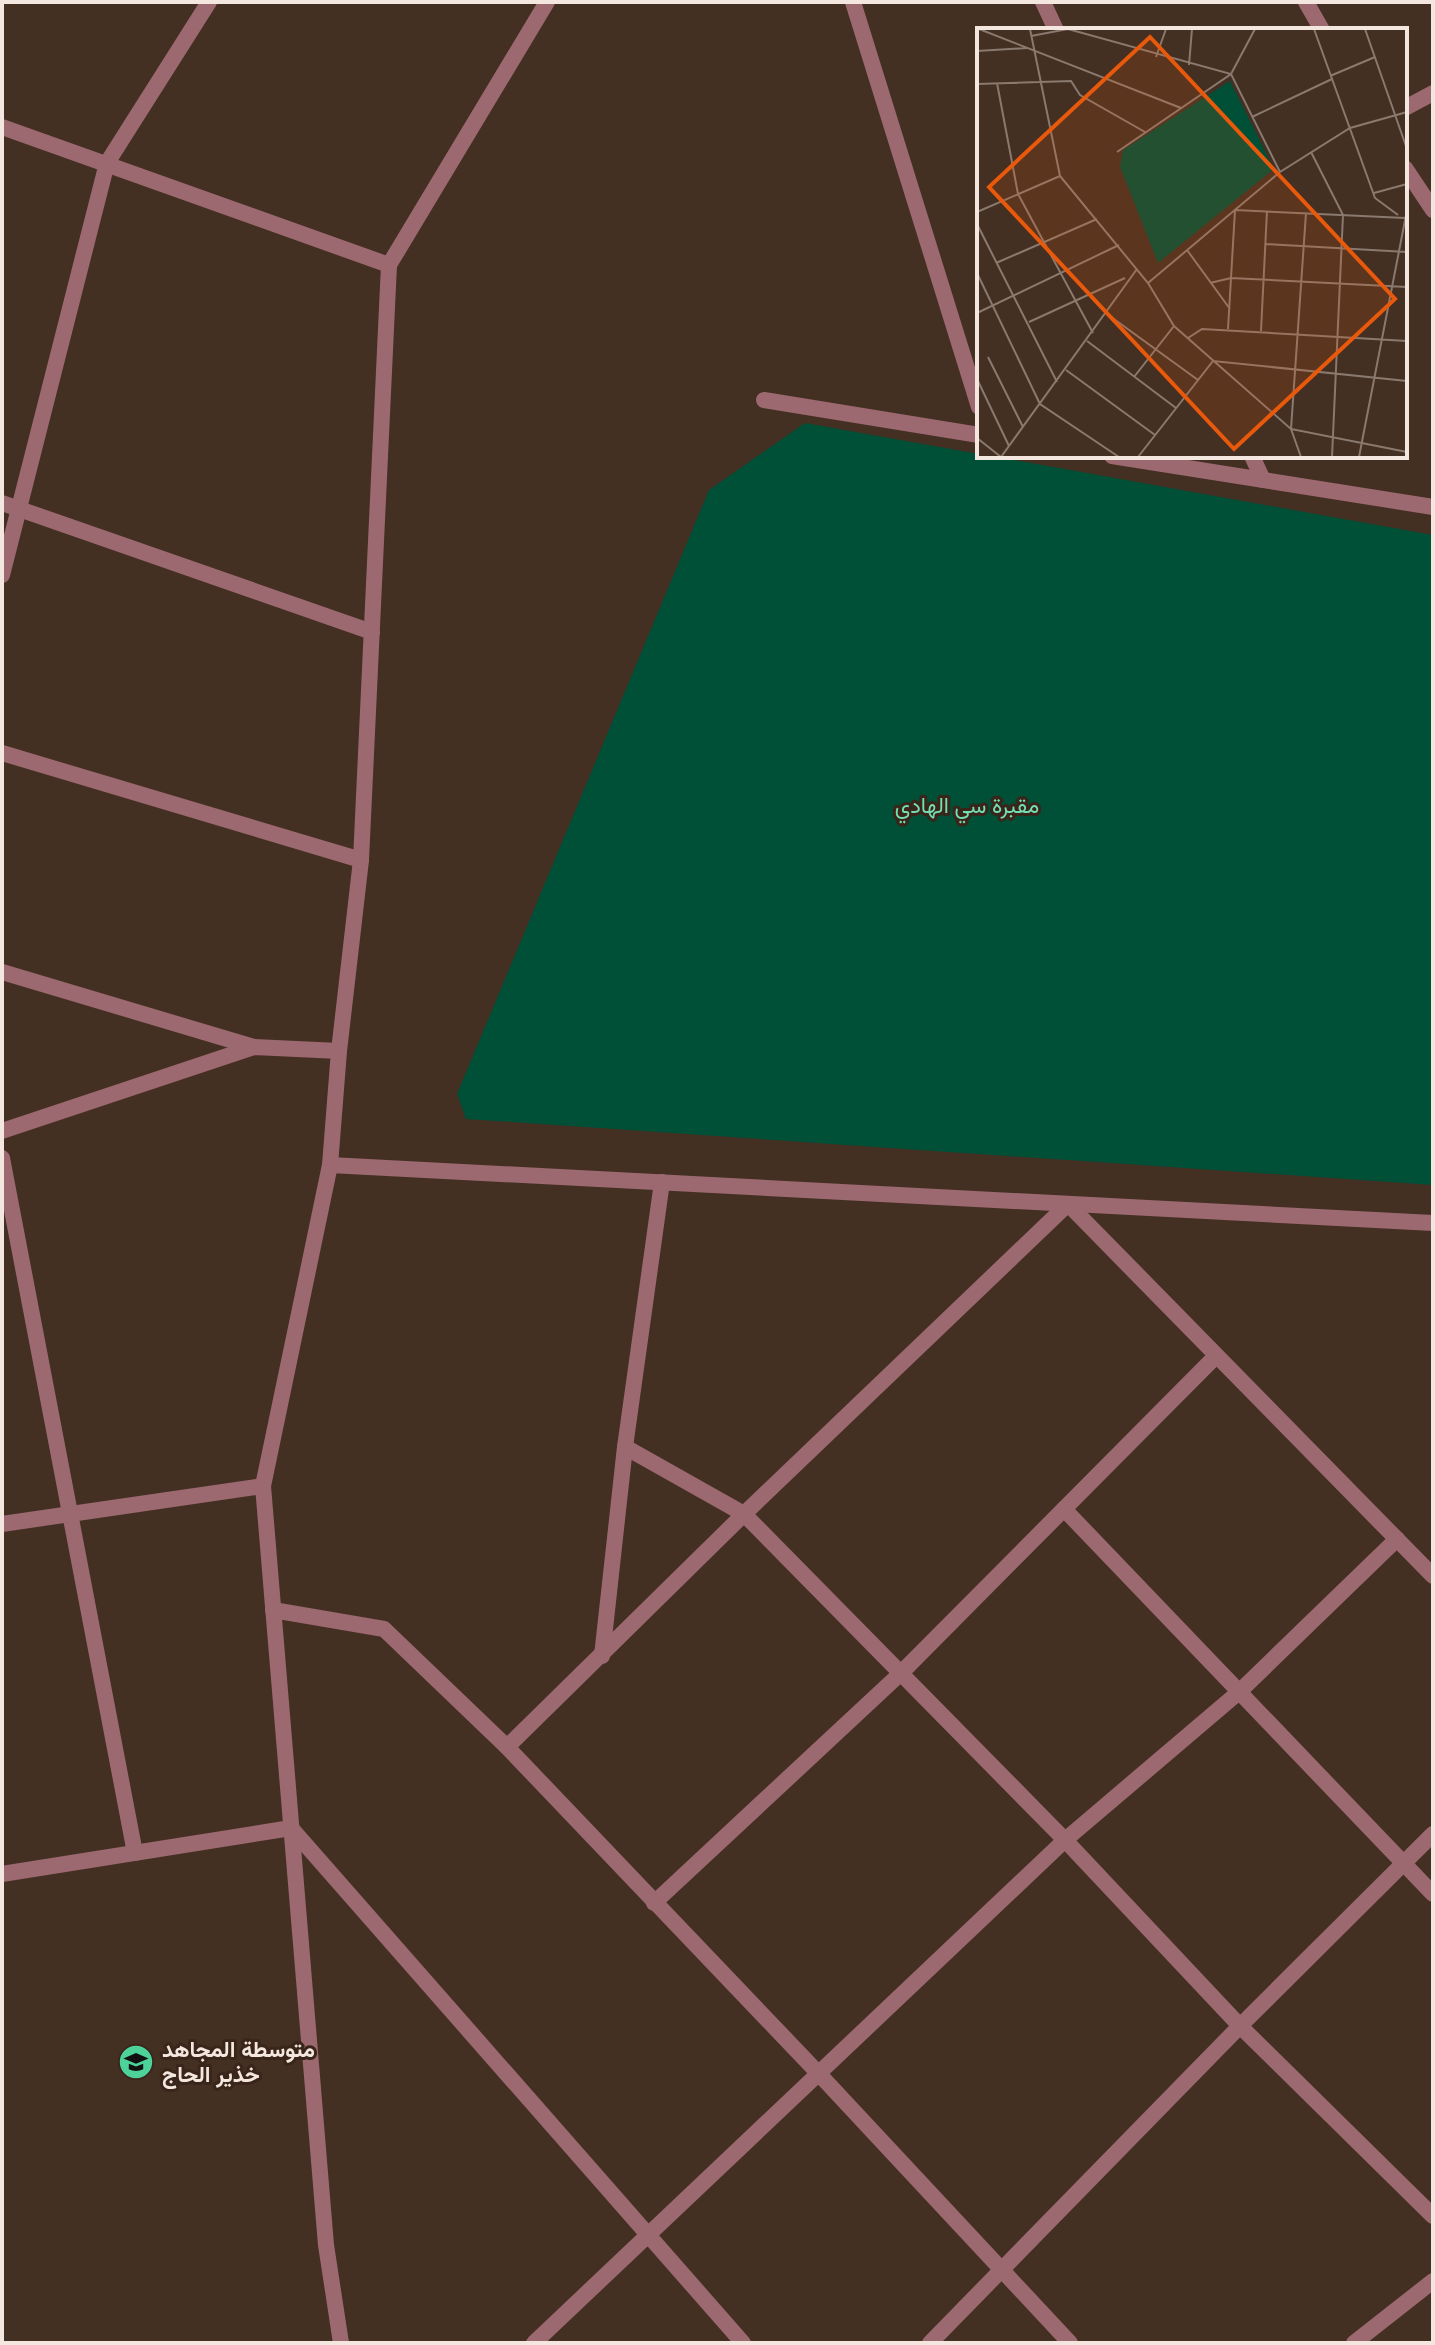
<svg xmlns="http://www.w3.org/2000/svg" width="1435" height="2345" font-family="'Noto Sans',Vazirmatn,sans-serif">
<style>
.green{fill:#004f37}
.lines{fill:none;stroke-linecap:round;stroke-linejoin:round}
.street{stroke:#9c6970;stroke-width:16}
.labels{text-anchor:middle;stroke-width:6;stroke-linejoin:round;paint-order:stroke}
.park-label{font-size:22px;fill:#75dfb3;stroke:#392519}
.poi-label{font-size:22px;font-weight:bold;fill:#f4e7df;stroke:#392519;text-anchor:start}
.inset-road{fill:none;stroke:#8a796e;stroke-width:2}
.view{fill:#e8590c;fill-opacity:0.15;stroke:#e8590c;stroke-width:4}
.inset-edge{fill:none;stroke:#f4e7df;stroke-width:4}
</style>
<rect width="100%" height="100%" fill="#442f23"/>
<path class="green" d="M805 423 979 454V456H992L1433 535V1185L466 1119 457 1094 709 490Z"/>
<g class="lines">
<g class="street">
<path d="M853 2 979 407"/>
<path d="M1043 2 1056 30"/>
<path d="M1306 2 1322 30"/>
<path d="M1405 108 1433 93"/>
<path d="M2 127 389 265"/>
<path d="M1405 168 1433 210"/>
<path d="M764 400 979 435"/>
<path d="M1112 456 1433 507"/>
<path d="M1252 456 1263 480"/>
<path d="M2 503 372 632"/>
<path d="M2 575 107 163 209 2"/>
<path d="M2 753 361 860"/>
<path d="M2 972 254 1047"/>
<path d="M2 1131 254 1047 339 1051"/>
<path d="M2 1158 135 1853"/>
<path d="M330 1165 1433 1223"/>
<path d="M625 1447 744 1514 1065 1840 1240 2026 1433 2216"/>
<path d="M1064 1509 1433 1894"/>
<path d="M2 1524 263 1486"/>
<path d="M273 1610 384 1629 507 1747 820 2075 1070 2343"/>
<path d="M602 1656 625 1447 662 1182"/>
<path d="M507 1747 744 1514 1068 1204 1433 1576"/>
<path d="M2 1874 291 1828 743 2343"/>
<path d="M654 1903 902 1672 1216 1356"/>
<path d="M341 2343 326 2245 263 1486 330 1165 339 1051 361 860 389 265 547 2"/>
<path d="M534 2343 1065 1840 1239 1692 1397 1539"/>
<path d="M930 2343 1240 2026 1433 1834"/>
<path d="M1354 2343 1433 2281"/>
</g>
</g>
<defs>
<g id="school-disc" transform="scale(1.8)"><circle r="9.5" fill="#4dd39a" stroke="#392519"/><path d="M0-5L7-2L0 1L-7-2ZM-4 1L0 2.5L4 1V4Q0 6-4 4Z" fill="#111"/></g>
</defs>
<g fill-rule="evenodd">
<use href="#school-disc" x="136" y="2062"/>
</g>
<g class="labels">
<g class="park-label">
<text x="967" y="813">مقبرة سي الهادي</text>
</g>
<g class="poi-label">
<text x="162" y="2057">متوسطة المجاهد<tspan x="162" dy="25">خذير الحاج</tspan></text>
</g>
</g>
<g transform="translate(977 28)">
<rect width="430" height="430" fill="#442f23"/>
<path d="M253 53 297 141 181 235 143 139 146 122Z" fill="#004f37"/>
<path class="inset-road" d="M2 1 204 80M53 1 83 148 171 255 197 298 314 401 324 429M337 1 398 170 421 187M388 1 430 121M54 8 91 1 254 46 303 144M0 23 50 20M179 29 189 1M212 37 215 1M353 48 398 29M20 55 41 166 116 305M0 56 94 53 103 67 168 104M275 89 355 51M140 124 254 46 278 1M334 124 366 187 355 429M397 165 430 156M0 184 83 148M329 185 314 401 430 424M0 196 80 354M289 216 430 224M210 222 253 281M19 235 120 191M0 245 63 376 142 429M171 255 303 144 373 100 430 84M233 255 254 250 430 259M0 285 142 217M130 286 221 352M52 294 148 250M251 301 258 182 428 190M284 303 290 183M211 310 225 301 430 313M110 313 199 380M11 329 46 399M89 342 178 407M157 349 197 298M0 351 32 418M0 410 24 429M24 429 160 241M161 429 236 333 430 353M382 429 430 182"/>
<path class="view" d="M173 9 418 271 257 421 12 159Z"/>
<rect width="430" height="430" class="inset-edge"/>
</g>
<rect width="1435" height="2345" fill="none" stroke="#f4e7df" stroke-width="8"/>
</svg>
